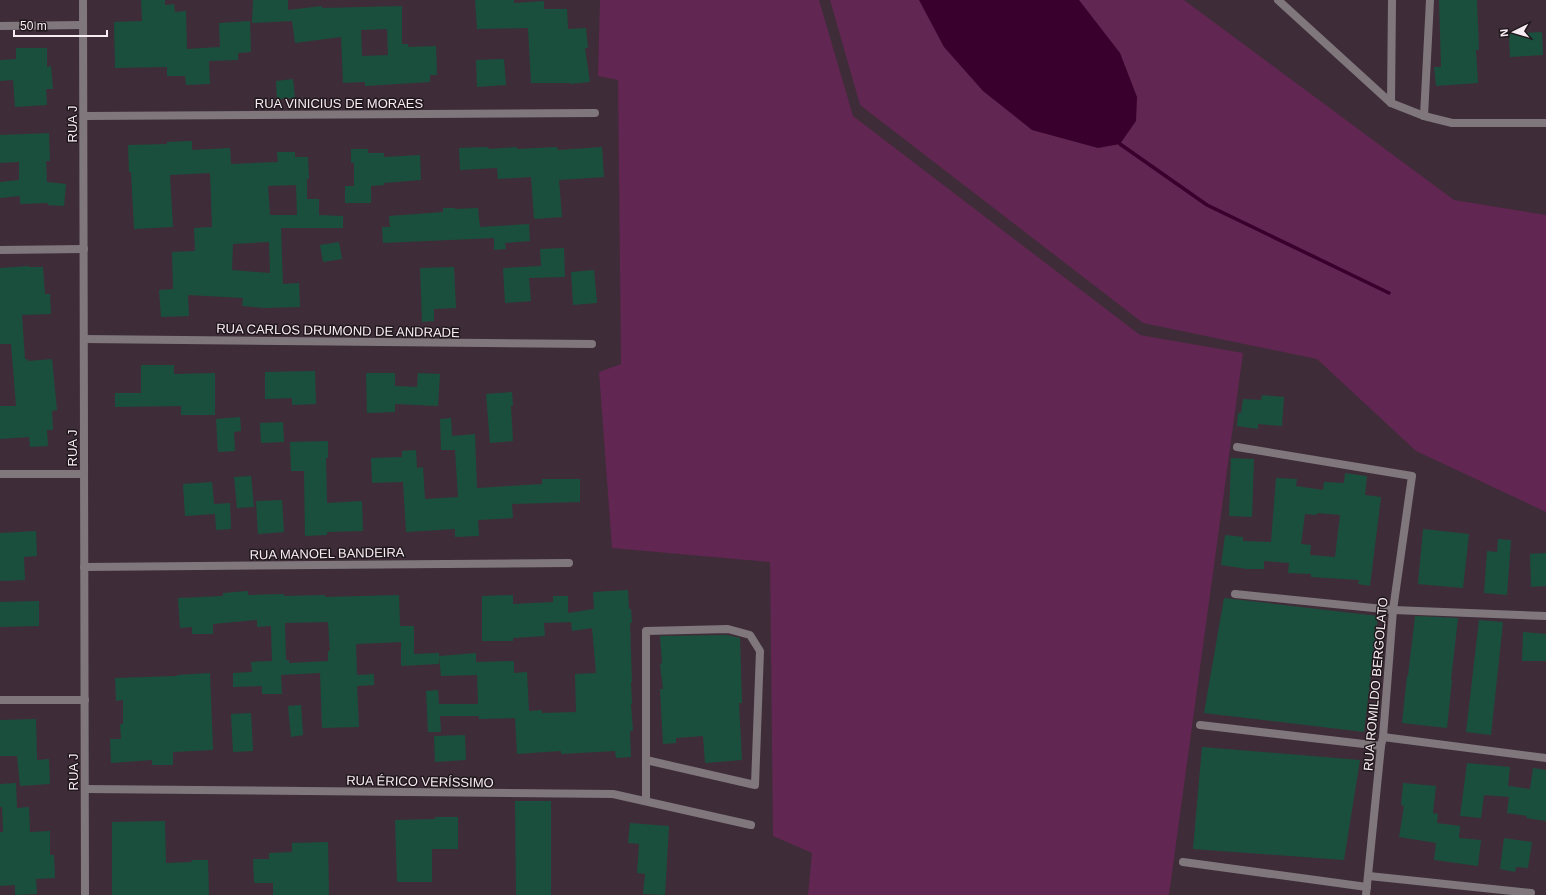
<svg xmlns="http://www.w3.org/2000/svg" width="1546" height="895" font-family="Arial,sans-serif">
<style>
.green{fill:#612651}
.water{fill:#39002d}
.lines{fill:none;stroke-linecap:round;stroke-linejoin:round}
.stream{stroke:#39002d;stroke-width:3.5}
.building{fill:#1b4f3d;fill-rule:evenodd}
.minor{stroke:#80777d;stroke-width:8}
.labels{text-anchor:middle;stroke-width:3;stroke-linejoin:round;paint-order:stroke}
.street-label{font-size:13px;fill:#f8ecf3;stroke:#20181d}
</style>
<rect width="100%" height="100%" fill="#3e2d38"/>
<g class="green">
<path d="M600 0H819L853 116 1140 335 1243 353 1169 895H808L812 853 773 836 770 562 612 548 599 372 621 364 618 80 598 76Z"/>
<path d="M830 0H1184L1454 200 1546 215V512L1416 451 1317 359 1143 323 860 105Z"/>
</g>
<path class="water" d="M919 0H1079L1120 53 1137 97 1136 121 1120 144 1098 148 1032 130 983 91 944 47Z"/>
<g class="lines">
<path class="stream" d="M1120 144 1207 205 1389 293"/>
</g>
<g class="building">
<path d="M141 0H165V5L174 4 175 12 186 11 187 49 220 47 219 23 250 21 251 52 238 53V60L209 61 210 84 186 85 185 76H167V67L115 68 114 22 142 21Z"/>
<path d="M253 0H288V10L322 6V8L402 6V44H408V47L436 46 437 75H430V82L365 86V82L343 83 341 37 295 43 292 21 252 23ZM387 29 388 55 362 56 361 30Z"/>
<path d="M475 0H514V3L544 1V9H567L568 29 586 28 588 48H585L590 82 570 84V83H531L528 28 477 29Z"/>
<path d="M1439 0H1477L1479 50H1476L1478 83 1436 86 1434 67H1441Z"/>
<path d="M1542 32 1543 55 1510 57 1509 34Z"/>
<path d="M16 48H47V67L51 66 53 89H46L47 105 15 107 13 80 0 81V60L16 59Z"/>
<path d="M504 59 506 85 477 87 476 60Z"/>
<path d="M293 79 295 98 277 99 276 81Z"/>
<path d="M49 133 50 161H46L47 182 66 184 64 206 48 205V203L20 204V196L0 198V182L19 180V162L0 163V135Z"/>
<path d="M192 141V150L230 148 231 164 278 162 277 152H295V157H308L309 179H307V199H319V215L343 216V228H281L283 284 299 283 300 307 264 308 242 306 243 298 188 295 189 316 161 317 159 290 173 289 172 252 195 251 194 228 212 227 210 173 170 175 173 227 134 229 131 172H129L128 145 167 144V142ZM296 185 297 215H270L268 186ZM269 242 270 273 232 270 233 244Z"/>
<path d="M488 147 489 149 517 147V149L557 147 558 150 602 147 604 177 559 180 562 217 534 219 531 177 498 179 497 168 460 170 459 148Z"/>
<path d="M351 149H368V153H384V157L420 155 421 180 384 183V185L371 186V203H345V186H354V163H351Z"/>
<path d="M443 208H455V209L478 208 480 227 529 224 530 241 505 243 506 249 494 250V238L383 243 382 227H390L389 216 443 212Z"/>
<path d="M339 242 342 259 323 262 320 245Z"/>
<path d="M564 248 565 277 529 278 531 301 505 303 503 268 541 266 540 249Z"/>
<path d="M29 266V267H43L45 294H50L51 314 22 315 25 359H27L28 361 52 359 57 410 52 411 53 430H47L48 446 30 447 29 437 0 439V406H16L11 344H0V268Z"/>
<path d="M454 267 456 308 434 309V321L422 322 420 268Z"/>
<path d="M594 270 597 303 573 305 571 272Z"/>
<path d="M141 365H174V374L215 373V415H181V406L115 407V393H141Z"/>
<path d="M315 371 316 404 292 405V398L265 399V372Z"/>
<path d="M366 373H395V386L417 387 418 373 440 374 438 406 395 404V412L367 413Z"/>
<path d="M512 392 513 406H511L513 441 490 443 486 394Z"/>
<path d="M1262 395 1284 397 1282 426 1258 424V429L1237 426 1238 413H1241L1243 399 1261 400Z"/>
<path d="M240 417 241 431 234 432 235 451 218 452 216 419Z"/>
<path d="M451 418 452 436 475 434 477 488 542 484V479H580V502L512 504 513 518 478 520 479 536 455 537V529L406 532 403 482 372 483 371 458 402 457V451L416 450 417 468 423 467 425 499 458 497 455 450H441L440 419Z"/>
<path d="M283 422 284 442 261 443 260 423Z"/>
<path d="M328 441V458H326L327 503 362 501 363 531 327 532V535L305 536 304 471H291L290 442Z"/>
<path d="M1231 458 1254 459 1252 517 1229 516Z"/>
<path d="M1345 473 1367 476 1365 495 1381 497 1370 586 1358 584 1359 580 1311 577V574L1288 573 1289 563 1264 561V569H1247L1221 565 1225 535 1243 537V541L1271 542 1276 478 1297 479 1296 486 1323 490 1324 482 1344 483ZM1317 513 1340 515 1335 557 1310 555 1311 545 1301 544 1305 514 1317 515Z"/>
<path d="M251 476 254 507 237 508 234 477Z"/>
<path d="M212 482 214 504 230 503 231 529 216 530 215 514 185 516 183 484Z"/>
<path d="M282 500 284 532 258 534 256 501Z"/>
<path d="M1423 529 1469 534 1463 588 1418 584Z"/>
<path d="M36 531 37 556 24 557 25 580 0 581V533Z"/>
<path d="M1498 539 1511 540 1507 595 1484 593 1487 551 1497 552Z"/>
<path d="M1546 553V586L1531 587 1530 554Z"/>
<path d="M628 590 629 609H631L632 623H630L632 682H631L632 704H631L633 731H630L631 757 616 758 615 751 561 754V751L517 754 515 718 479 719V716H440L441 732H428L426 691 438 690 439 704H478L477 675 441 676 439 656 476 653V662L514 661V673L527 672 529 711 542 710V713L576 712 575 674 596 673 592 628 572 631 571 622 544 623 545 636 513 638V641H482V596L513 595V604L553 602V596H568V613L594 609 593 592Z"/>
<path d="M248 591V595L284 594V596L325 595V597L399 595 400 626H414V654L439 653V664L401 666V642L356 644 357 675 374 674V685L357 686 359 727 322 728 320 673 281 675 282 694H262V686L233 687V673L252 672 251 662 272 661 271 626 257 627V620L213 624V634H192V627L180 628 178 598 223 596V593ZM328 622 330 651H328V661L289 663V660H286L285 623Z"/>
<path d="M1224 598 1378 616 1364 732 1204 713Z"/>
<path d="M39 601V626L0 627V602Z"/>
<path d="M1415 616 1458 618 1451 680H1452L1447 728 1402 723 1407 676H1408Z"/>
<path d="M1479 620 1503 622 1491 735 1466 732Z"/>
<path d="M1523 632 1546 634V661H1522Z"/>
<path d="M727 635 740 638 742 703H739L742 760 705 763 703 736 676 738V743L663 744 660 689H663L660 664 662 663 660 636Z"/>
<path d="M210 673 213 750 173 752V765H152V760L111 763 110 739H121L120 724H123V700L116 701 115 678 177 676V675Z"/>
<path d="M301 705 303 735 291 737 288 706Z"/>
<path d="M251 713 253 751 233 752 231 714Z"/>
<path d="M36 719 37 760 49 759 50 784 20 786 17 756H0V720Z"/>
<path d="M465 735 466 760 435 762 434 736Z"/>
<path d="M1202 747 1360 760 1344 860 1193 849Z"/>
<path d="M1467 763 1510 767 1508 786 1530 789 1533 768 1546 770V821L1526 818 1527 816 1507 813 1509 797 1484 795 1481 818 1460 816Z"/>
<path d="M16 783 17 808 29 807 30 832 50 831V855H54L55 878 36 879 37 894 15 895V885L0 886V832H3L2 807H0V784Z"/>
<path d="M1403 783 1436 786 1433 813 1438 814 1437 823 1460 826 1459 838 1481 840 1478 866 1434 860 1436 843 1399 837 1404 806 1401 805Z"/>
<path d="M515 801H551V895H516Z"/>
<path d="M435 817H458V849H432V882H397L395 820 435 819Z"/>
<path d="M165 821 166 863 192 862 191 860H208L209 895H112V822Z"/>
<path d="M630 823 669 826 665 895 643 894 645 874 637 873 639 844 628 843Z"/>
<path d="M1504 838 1532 842 1528 868 1516 867 1515 872 1500 869Z"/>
<path d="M328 842 329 895H273V883H254L253 859H269V853L292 852V843Z"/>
</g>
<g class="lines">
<g class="minor">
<path d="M83 0 85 895"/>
<path d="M1278 0 1391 103 1424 116 1452 123H1546"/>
<path d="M0 26 83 25"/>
<path d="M1391 103 1392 0"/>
<path d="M84 116 595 113"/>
<path d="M1424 116 1430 0"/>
<path d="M0 250 84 249"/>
<path d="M84 339 592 344"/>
<path d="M1237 447 1412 476 1393 610 1383 737 1381 746 1366 895"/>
<path d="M0 474H84"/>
<path d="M84 567 569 563"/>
<path d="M1235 594 1393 610 1546 616"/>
<path d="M0 700H85"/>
<path d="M1200 725 1381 746"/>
<path d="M1383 737 1546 758"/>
<path d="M85 789 613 794 751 825"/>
<path d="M646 801V631L728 629 750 635 760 651 755 785 646 760"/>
<path d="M1183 862 1367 887"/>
<path d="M1369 876 1531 893"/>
</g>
</g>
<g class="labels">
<g class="street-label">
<text x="339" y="108">RUA VINICIUS DE MORAES</text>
<text transform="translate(72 124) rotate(-90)" y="5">RUA J</text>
<text transform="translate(338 330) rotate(1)" y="5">RUA CARLOS DRUMOND DE ANDRADE</text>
<text transform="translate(72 448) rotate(-90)" y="5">RUA J</text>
<text transform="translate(327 553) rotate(-1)" y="5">RUA MANOEL BANDEIRA</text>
<text transform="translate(1375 684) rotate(-85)" y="5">RUA ROMILDO BERGOLATO</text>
<text transform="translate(73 772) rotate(-90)" y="5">RUA J</text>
<text transform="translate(420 781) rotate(1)" y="5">RUA ÉRICO VERÍSSIMO</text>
</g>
</g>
<g transform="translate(1514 32) rotate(265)" stroke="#20181d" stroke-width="3" paint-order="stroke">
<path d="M0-3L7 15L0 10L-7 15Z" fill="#f8ecf3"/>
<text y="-6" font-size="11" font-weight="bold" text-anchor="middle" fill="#f8ecf3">N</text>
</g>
<path d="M14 30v6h93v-6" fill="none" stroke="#f8ecf3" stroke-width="2"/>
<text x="20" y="30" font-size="12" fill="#f8ecf3" stroke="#20181d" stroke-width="3" paint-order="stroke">50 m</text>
</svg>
